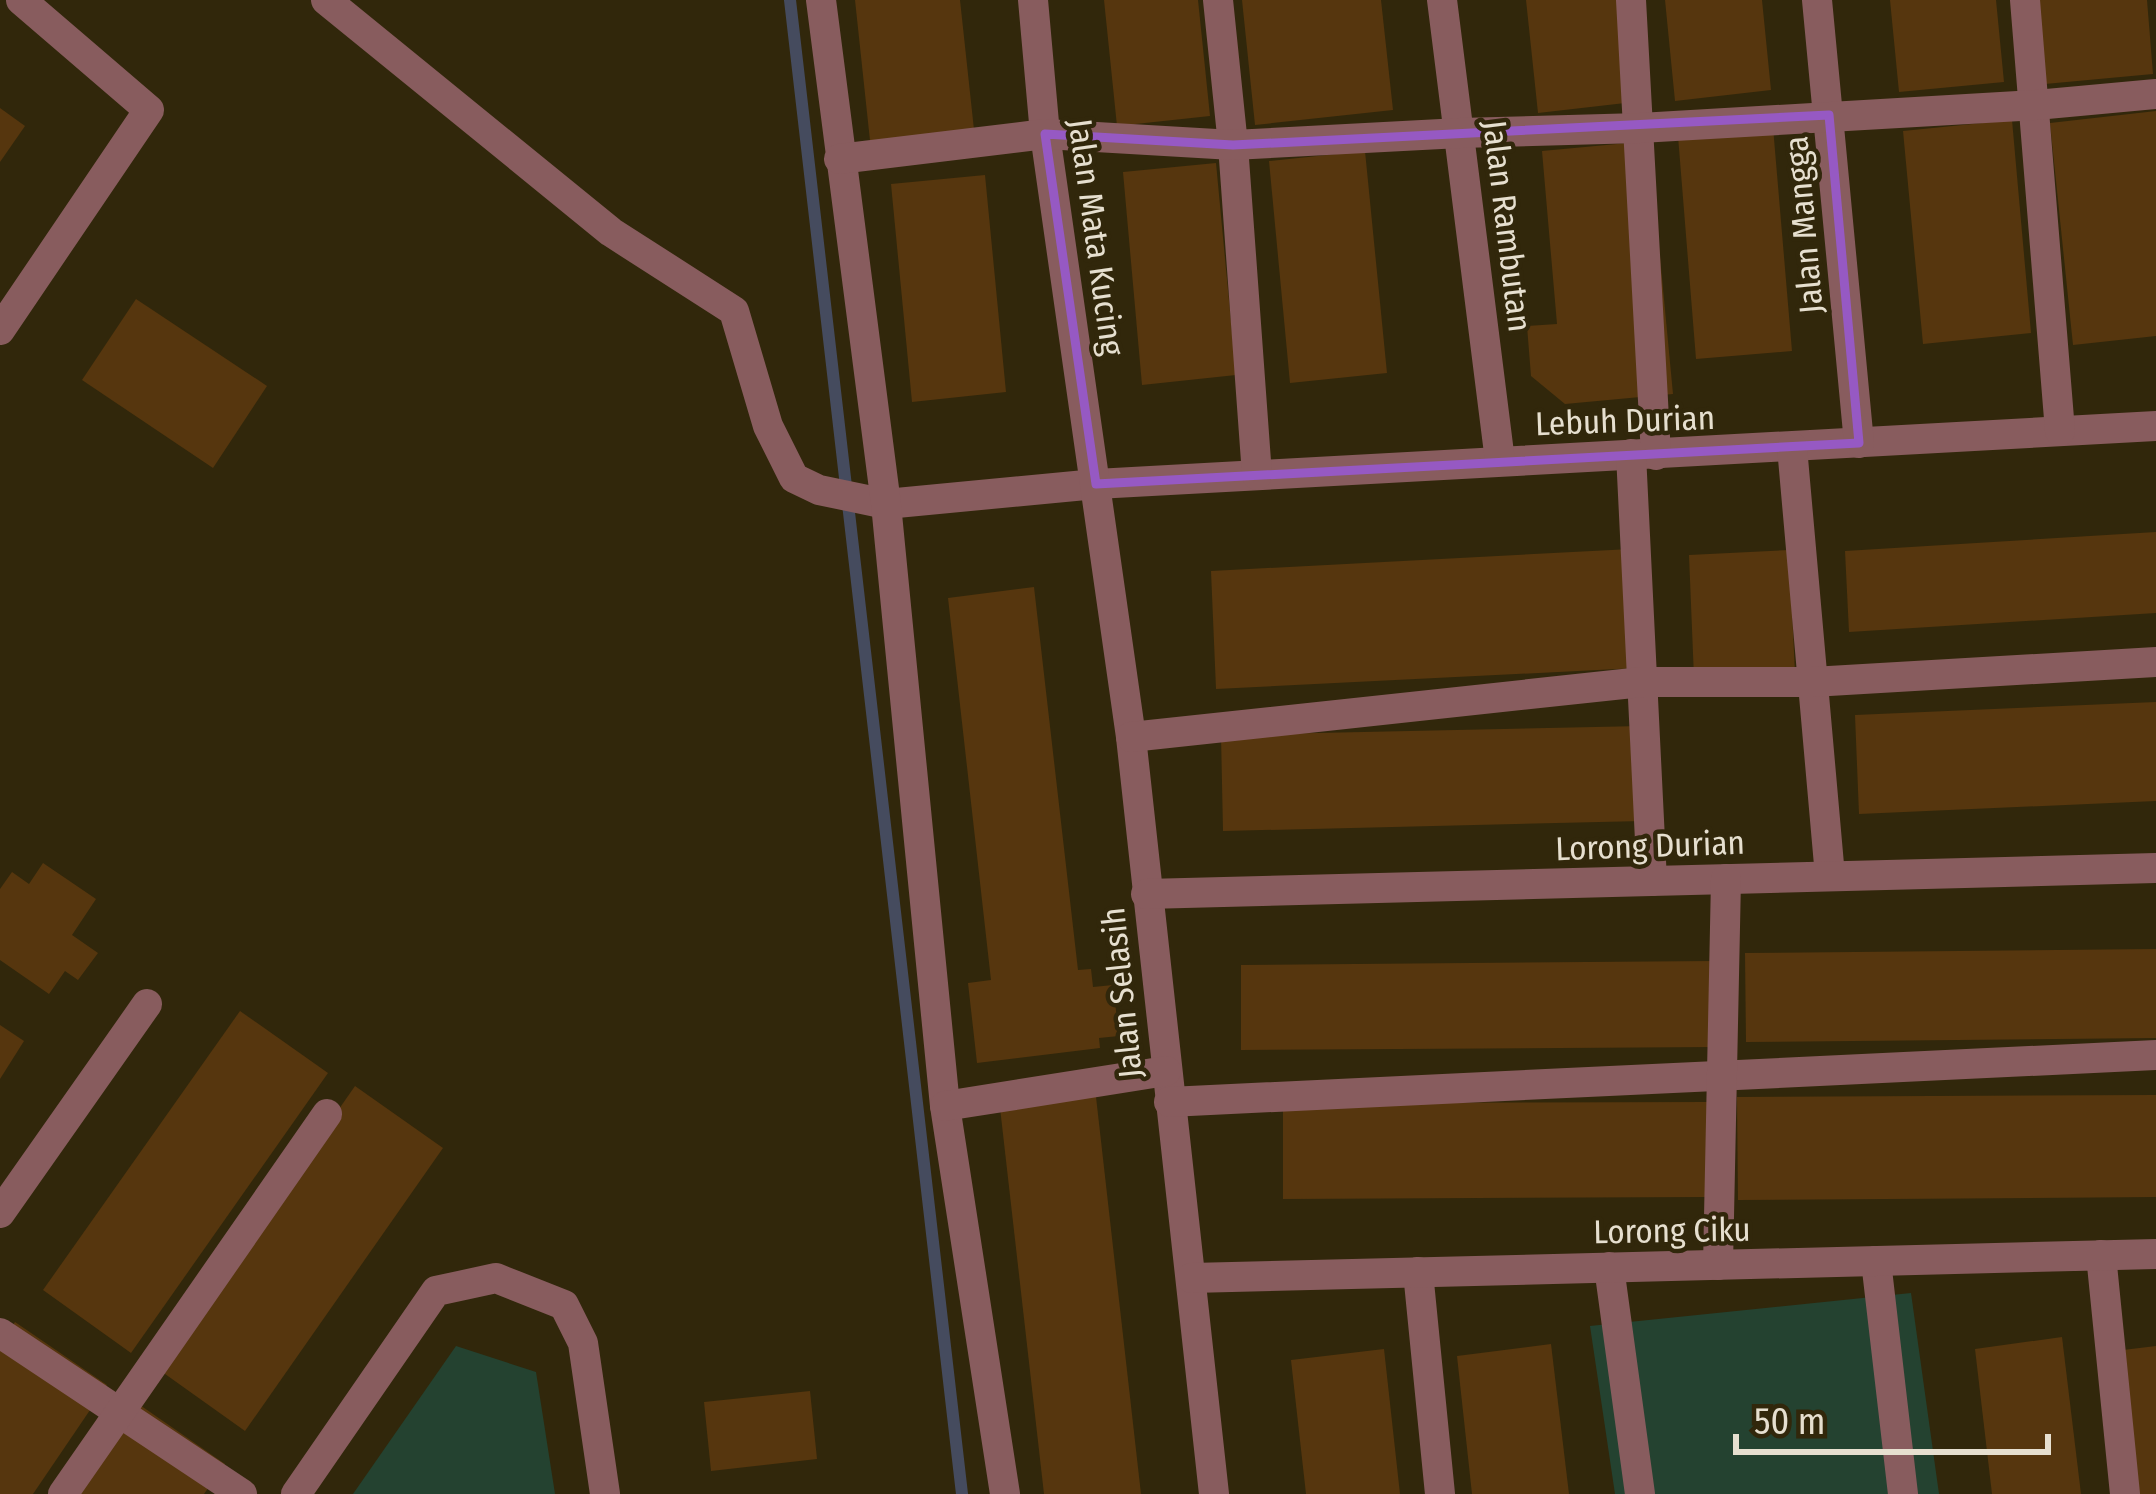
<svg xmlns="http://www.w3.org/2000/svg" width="2156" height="1494" font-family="'Fira Sans Condensed',sans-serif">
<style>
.green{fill:#244230}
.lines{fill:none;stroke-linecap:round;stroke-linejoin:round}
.stream{stroke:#454b5e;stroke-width:12}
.building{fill:#56360e}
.minor{stroke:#885c5e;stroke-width:30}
.marked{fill:none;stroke:#9659c3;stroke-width:9;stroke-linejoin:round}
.labels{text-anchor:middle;stroke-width:9;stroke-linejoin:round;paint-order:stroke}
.street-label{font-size:33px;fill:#e6dfcf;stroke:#31270b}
</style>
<rect width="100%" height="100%" fill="#31270b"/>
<g class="green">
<path d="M1911 1293 1939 1494H1615L1590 1326Z"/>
<path d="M456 1346 536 1372 555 1494H353Z"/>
</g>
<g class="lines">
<path class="stream" d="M790 0 962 1494"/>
</g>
<g class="building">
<path d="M855 0H960L975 139 871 150Z"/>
<path d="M1104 0H1198L1210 116 1117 126Z"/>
<path d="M1242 0H1381L1393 110 1255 125Z"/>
<path d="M1526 0H1624L1634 102 1538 113Z"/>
<path d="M1665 0H1762L1771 90 1675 101Z"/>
<path d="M1890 0H1996L2004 82 1899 92Z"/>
<path d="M2037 0H2147L2153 74 2045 84Z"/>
<path d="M0 108 25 126 0 162Z"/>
<path d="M2156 111V336L2073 345 2050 123Z"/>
<path d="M2012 120 2031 333 1923 344 1903 131Z"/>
<path d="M1773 127 1792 351 1696 359 1678 136Z"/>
<path d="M1649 141 1673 394 1565 404 1531 376 1527 326 1557 324 1542 151Z"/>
<path d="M1365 151 1387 373 1290 383 1269 161Z"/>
<path d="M1216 163 1236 375 1142 385 1123 172Z"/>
<path d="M985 175 1006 392 912 402 891 184Z"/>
<path d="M136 299 267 386 213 468 82 380Z"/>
<path d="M2156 532V613L1849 632 1845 551Z"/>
<path d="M1631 549 1637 668 1216 689 1211 571Z"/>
<path d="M1789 550 1795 673 1694 678 1689 555Z"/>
<path d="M1034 587 1078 970 1091 969 1093 987 1113 985 1119 1036 1099 1038 1100 1048 977 1063 968 983 991 980 948 598Z"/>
<path d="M2156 702V801L1859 814 1855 715Z"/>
<path d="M1642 726 1643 821 1223 831 1221 735Z"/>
<path d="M43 863 96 899 72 935 98 953 78 980 65 971 49 994 0 960V889L12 872 29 884Z"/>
<path d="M2156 949V1038L1746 1042 1745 953Z"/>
<path d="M1714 961V1047L1241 1050V965Z"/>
<path d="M240 1011 328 1073 131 1353 43 1290Z"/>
<path d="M0 1025 24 1041 0 1079Z"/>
<path d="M355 1086 443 1148 245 1431 158 1369Z"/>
<path d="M1095 1088 1141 1494H1044L999 1099Z"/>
<path d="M2156 1095V1197L1738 1200 1737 1097Z"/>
<path d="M1708 1102 1707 1197 1283 1199V1103Z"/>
<path d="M15 1322 107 1385 33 1494H0V1344Z"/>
<path d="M2062 1337 2081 1494H1992L1975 1349Z"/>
<path d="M1551 1344 1569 1494H1472L1457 1356Z"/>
<path d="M2156 1346V1494H2137L2123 1350Z"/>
<path d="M1384 1349 1400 1494H1306L1291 1360Z"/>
<path d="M810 1391 817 1459 711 1471 704 1402Z"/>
<path d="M137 1403 225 1464 204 1494H75Z"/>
</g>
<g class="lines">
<g class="minor">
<path d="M326 0 611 232 734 311 768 426 794 478 819 490 886 504 1096 484 2156 426"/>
<path d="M821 0 886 504 945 1106 1005 1494"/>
<path d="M1033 0 1045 134 1131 737 1214 1494"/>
<path d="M1218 0 1233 145 1257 475"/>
<path d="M1442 0 1500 461"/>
<path d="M1631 0 1656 455"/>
<path d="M1817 0 1859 443"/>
<path d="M2025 0 2060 431"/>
<path d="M839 159 1045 134 1233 145 1460 133 1640 128 2036 105 2156 94"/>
<path d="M0 330 149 110 21 0"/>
<path d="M1792 447 1830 876"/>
<path d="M1631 454 1652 881"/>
<path d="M1131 737 1642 682H1812L2156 662"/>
<path d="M1146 894 2156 868"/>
<path d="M1169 1102 2156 1055"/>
<path d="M945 1106 1166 1071"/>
<path d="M0 1213 147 1004"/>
<path d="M2101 1255 2125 1494"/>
<path d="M1876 1261 1903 1494"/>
<path d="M1718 1265 1726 879"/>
<path d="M1609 1267 1640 1494"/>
<path d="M1418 1272 1440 1494"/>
<path d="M1191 1278 2156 1254"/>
<path d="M0 1333 242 1494"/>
<path d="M63 1494 327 1114"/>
<path d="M296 1494 436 1291 496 1278 564 1305 583 1343 605 1494"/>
</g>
</g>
<path class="marked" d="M1829 115 1859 443 1096 484 1045 134 1233 145Z"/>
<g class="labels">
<g class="street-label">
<text transform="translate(1803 225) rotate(-95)" y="12">Jalan Mangga</text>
<text transform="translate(1508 226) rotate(83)" y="12">Jalan Rambutan</text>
<text transform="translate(1097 237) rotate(82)" y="12">Jalan Mata Kucing</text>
<text transform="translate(1625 420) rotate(-2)" y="12">Lebuh Durian</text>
<text transform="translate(1650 845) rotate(-2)" y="12">Lorong Durian</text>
<text transform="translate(1121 993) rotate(-96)" y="12">Jalan Selasih</text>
<text transform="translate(1672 1230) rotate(-1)" y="12">Lorong Ciku</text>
</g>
</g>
<path d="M1736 1434v18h312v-18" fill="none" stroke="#e6dfcf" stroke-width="6"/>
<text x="1754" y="1434" font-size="36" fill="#e6dfcf" stroke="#31270b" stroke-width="9" paint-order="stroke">50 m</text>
</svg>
